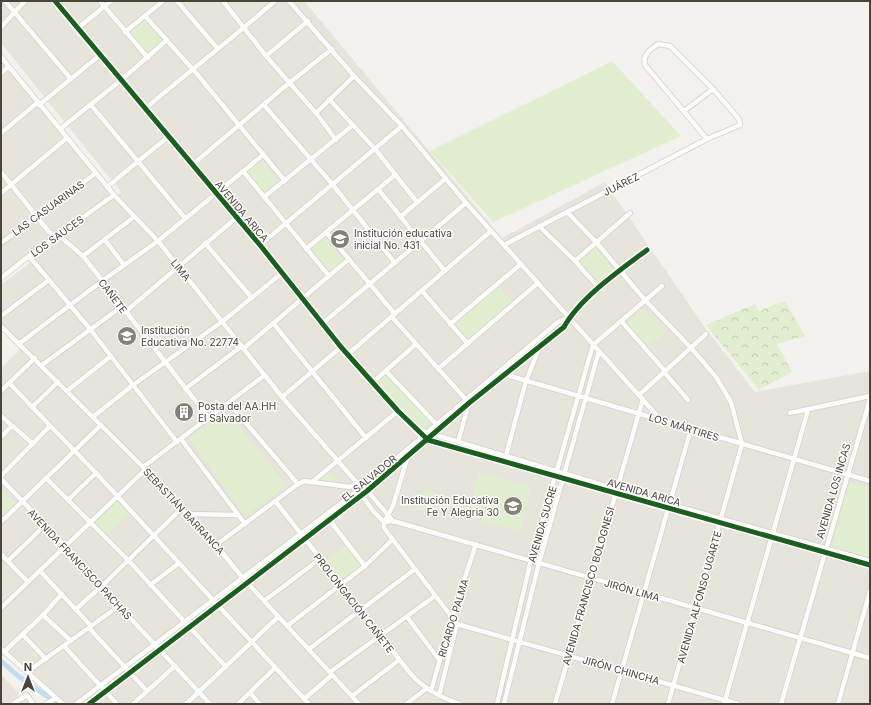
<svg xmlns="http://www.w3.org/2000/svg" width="871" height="705" font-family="Inter,sans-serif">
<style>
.residential{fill:#e7e4dc}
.green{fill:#e1eecf}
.forest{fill:url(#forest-crowns)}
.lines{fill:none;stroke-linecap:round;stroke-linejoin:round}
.canal{stroke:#c0ddf1;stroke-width:5}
.minor-casing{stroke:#d2d0cb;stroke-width:6}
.minor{stroke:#fdfdfc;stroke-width:4.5}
.cycleway-casing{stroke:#fff;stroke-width:8}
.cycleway{stroke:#1b5e20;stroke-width:5}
.labels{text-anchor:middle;stroke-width:3;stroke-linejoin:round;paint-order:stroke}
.street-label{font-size:10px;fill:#4b4439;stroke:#fff}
.poi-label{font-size:10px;fill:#4b4439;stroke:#fff;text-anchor:start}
</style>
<defs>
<pattern id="forest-crowns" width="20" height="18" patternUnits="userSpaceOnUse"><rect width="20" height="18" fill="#e1eecf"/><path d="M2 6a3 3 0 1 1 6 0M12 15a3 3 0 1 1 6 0" fill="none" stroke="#c3cdb2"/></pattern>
</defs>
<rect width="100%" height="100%" fill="#f4f2ee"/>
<g class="residential">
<path d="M1 1H304L502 238 605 182 703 325 755 392 870 371V704H59L25 674 1 650V368L21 348 1 325V285L121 192 1 43Z"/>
<path d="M1 61 114 195 1 277Z"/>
<path d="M1 675 30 704H1Z"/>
</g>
<g class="green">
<path d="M145 19 164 42 147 55 128 32Z"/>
<path d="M612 61 681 136 493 222 430 151Z"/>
<path d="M262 161 278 181 264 192 248 171Z"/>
<path d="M324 237H326L344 260 329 273 310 249Z"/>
<path d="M593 246 614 270 600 283 578 259Z"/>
<path d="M498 285 513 302 468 341 453 324Z"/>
<path d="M643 308 666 332 647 348 626 324Z"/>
<path d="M385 374 431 422 422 430 376 382Z"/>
<path d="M227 412 287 486 245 516 189 439Z"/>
<path d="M329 470 340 483V485L318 480V478Z"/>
<path d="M479 472 532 487 520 531 467 517Z"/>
<path d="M850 482 870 488V558L832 547Z"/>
<path d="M1 489 15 503 1 516Z"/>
<path d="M423 489 436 492 430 512 417 509Z"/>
<path d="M117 501 129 514 107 536 94 523Z"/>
<path d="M346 546 362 566 342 581 326 560Z"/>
</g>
<path class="forest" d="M785 301 805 336 777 344 792 372 759 390 706 325 755 304 759 311Z"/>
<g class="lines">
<g class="canal">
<path d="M1 661 18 676 51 699"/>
<path d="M56 703 57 704"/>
</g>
<g class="minor-casing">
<g id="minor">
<path d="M5 1 71 79"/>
<path d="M55 1 260 245 341 347 398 411 428 440 870 565"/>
<path d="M100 1 148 58"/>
<path d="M177 1 217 48"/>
<path d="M223 1 266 56 316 113 336 140"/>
<path d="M289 1 354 76 402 126 466 203 662 421"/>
<path d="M145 16 197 74 285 181"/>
<path d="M1 27 25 1"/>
<path d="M78 28 111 1"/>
<path d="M125 32 163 1"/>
<path d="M266 56 308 21"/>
<path d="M1 57 114 195 158 241 282 397 358 484"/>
<path d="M1 73 8 67"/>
<path d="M329 99 375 149 417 202"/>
<path d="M39 105 100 55"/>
<path d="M91 105 185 218"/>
<path d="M264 105 333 185 395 263"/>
<path d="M146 108C188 72 233 38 275 1"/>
<path d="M684 111 713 89"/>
<path d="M316 113 354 76"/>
<path d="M60 129 120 81 167 40"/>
<path d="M1 133 37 103"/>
<path d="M192 165 289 83 332 49"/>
<path d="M243 171 329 276"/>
<path d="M1 172 49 232 63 239 83 256 208 417"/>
<path d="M107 187 169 136"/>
<path d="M378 189 445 271"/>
<path d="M1 193 67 138"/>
<path d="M264 197 353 125"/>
<path d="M567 212 596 242 645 300 692 349 716 377 731 402 742 444 668 704"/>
<path d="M400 217 445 179"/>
<path d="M539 226 575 261 599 288"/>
<path d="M326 232 395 314"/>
<path d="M105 240 124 265"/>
<path d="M1 243 96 173"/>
<path d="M205 243 252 298"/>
<path d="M260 245 402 126"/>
<path d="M504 245 707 139 740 125 739 119 713 89 670 46 658 44C651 49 642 55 645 65L707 139"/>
<path d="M306 249 395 175"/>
<path d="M29 256 90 329 177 442"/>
<path d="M83 256 134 217"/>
<path d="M575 261 630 213"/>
<path d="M1 278 29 256 114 195"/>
<path d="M422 291 468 344"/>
<path d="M125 312 236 218"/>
<path d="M1 316 49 280"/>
<path d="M392 317 469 403 458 442"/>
<path d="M621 321 665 371"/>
<path d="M273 323 366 438"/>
<path d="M323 323 466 203"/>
<path d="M450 324 521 264"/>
<path d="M1 326 143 467 216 545 242 577 359 704"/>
<path d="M20 343 102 281 158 241 263 155"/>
<path d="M244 348 349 259"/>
<path d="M348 354 491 231"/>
<path d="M42 365 121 307"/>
<path d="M438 369 538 283"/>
<path d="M386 371 438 426"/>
<path d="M664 372 688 400"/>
<path d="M503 374 870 481"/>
<path d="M373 382 416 344"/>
<path d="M9 383 96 473 309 704"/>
<path d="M185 389 242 346"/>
<path d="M1 391 35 358"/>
<path d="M67 391 111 356"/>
<path d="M639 395 706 334"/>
<path d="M282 397 341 347"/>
<path d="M229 403 298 484"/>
<path d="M32 407 58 382"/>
<path d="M790 413 870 396"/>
<path d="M1 416 33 444"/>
<path d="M94 416 133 385 223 321 282 273"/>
<path d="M419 430 616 489 870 561"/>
<path d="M1 437 12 426"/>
<path d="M181 439 245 524"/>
<path d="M407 459 393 506 384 522V528L457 624"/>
<path d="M505 459 526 381 540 346"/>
<path d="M143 467 265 375"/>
<path d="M1 476 50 426"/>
<path d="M46 478 128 560 226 667"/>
<path d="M1 479 103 585 119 606 210 704"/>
<path d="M312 482 398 411"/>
<path d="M366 489 393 521"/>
<path d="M360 493 373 511 384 522 393 521 870 658"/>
<path d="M68 500 96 473"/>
<path d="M276 502 410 673C424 689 440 697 460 704"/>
<path d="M187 514 238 515"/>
<path d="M330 521 365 566"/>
<path d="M1 522 101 425"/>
<path d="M216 545 298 484 304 481 350 487 354 485 356 481"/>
<path d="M1 554 28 582"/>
<path d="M8 561 46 524"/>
<path d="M40 571 91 626"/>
<path d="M150 585 178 564"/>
<path d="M264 601 320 559"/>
<path d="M1 608 145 470"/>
<path d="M76 609 103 585 182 508"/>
<path d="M43 615 71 641"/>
<path d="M407 617 440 661"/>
<path d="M457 624 738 704"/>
<path d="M287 626 365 566 392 540"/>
<path d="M89 628 147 691"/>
<path d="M23 635 46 659"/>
<path d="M64 646 117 704"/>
<path d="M1 649 63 704"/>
<path d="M309 649 415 569"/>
<path d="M4 652 43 615 62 594"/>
<path d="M27 672 119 606"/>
<path d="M330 672 435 596"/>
<path d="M431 691 452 617 476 544"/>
<path d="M250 693 260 704"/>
<path d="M352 696 399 660"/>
<path d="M439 696 457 624"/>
<path d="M304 699 332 675"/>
<path d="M13 704 27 695 33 704"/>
<path d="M46 704 56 698"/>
<path d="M76 704 365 485 558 322 569 317"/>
<path d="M89 704 367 491 469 403 564 327C580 298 620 270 647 250"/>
<path d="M133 704 175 666"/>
<path d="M186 704 278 617"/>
<path d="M238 704 275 668"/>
<path d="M406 704 426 689"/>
<path d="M497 704 531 560 593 345 662 286"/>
<path d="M504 704 539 563 599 351"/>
<path d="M555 704 643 399"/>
<path d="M612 704 691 429"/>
<path d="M724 704 808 410"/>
<path d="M781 704 870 399"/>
<path d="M838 704 870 591"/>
</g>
</g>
<use href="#minor" class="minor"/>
<g class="cycleway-casing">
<g id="cycleway">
<path d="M55 1 260 245 341 347 398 411 428 440 870 565"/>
<path d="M89 704 367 491 469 403 564 327C580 298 620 270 647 250"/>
</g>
</g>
<use href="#cycleway" class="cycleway"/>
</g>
<defs>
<g id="school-disc" transform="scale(1)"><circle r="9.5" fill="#868178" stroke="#fff"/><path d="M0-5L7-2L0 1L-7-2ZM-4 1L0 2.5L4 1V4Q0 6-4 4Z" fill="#fff"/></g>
<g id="building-disc" transform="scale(1)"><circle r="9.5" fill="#868178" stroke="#fff"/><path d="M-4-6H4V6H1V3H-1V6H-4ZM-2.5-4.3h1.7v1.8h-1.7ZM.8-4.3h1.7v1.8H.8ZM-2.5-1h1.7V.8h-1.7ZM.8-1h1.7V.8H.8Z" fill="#fff"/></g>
</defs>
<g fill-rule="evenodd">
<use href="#school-disc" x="340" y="239"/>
<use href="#school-disc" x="127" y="336"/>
<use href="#building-disc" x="184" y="412"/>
<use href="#school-disc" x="513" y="506"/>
</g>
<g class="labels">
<g class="street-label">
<text transform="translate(621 184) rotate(-27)" y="4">JUÁREZ</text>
<text transform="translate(48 208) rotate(-36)" y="4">LAS CASUARINAS</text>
<text transform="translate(242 211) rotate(50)" y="4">AVENIDA ARICA</text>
<text transform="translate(57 236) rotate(-36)" y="4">LOS SAUCES</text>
<text transform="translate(181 270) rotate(51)" y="4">LIMA</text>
<text transform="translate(113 296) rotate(53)" y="4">CAÑETE</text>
<text transform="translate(684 427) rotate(17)" y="4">LOS MÁRTIRES</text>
<text transform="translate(369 478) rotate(-39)" y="4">EL SALVADOR</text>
<text transform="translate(833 491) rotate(-74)" y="4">AVENIDA LOS INCAS</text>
<text transform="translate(644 492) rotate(16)" y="4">AVENIDA ARICA</text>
<text transform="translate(184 511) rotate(47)" y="4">SEBASTIÁN BARRANCA</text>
<text transform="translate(542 524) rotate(-74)" y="4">AVENIDA SUCRE</text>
<text transform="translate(80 564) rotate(47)" y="4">AVENIDA FRANCISCO PACHAS</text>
<text transform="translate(588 586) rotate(-74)" y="4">AVENIDA FRANCISCO BOLOGNESI</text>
<text transform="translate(632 590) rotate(16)" y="4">JIRÓN LIMA</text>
<text transform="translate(699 597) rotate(-74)" y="4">AVENIDA ALFONSO UGARTE</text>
<text transform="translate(354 603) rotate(52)" y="4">PROLONGACIÓN CAÑETE</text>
<text transform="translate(453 618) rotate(-73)" y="4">RICARDO PALMA</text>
<text transform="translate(621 670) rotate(16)" y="4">JIRÓN CHINCHA</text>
</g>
<g class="poi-label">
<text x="354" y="237">Institución educativa<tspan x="354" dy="12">inicial No. 431</tspan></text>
<text x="141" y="334">Institución<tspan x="141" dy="12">Educativa No. 22774</tspan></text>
<text x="198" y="410">Posta del AA.HH<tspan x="198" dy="12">El Salvador</tspan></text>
<text x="499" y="504" text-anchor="end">Institución Educativa<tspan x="499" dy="12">Fe Y Alegria 30</tspan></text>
</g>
</g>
<rect width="871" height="705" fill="none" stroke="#4b4439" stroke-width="4"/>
<g transform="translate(28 677)" stroke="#ffffff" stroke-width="3" paint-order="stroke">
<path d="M0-3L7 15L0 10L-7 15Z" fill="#4b4439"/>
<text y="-6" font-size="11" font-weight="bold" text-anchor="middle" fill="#4b4439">N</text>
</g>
</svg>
